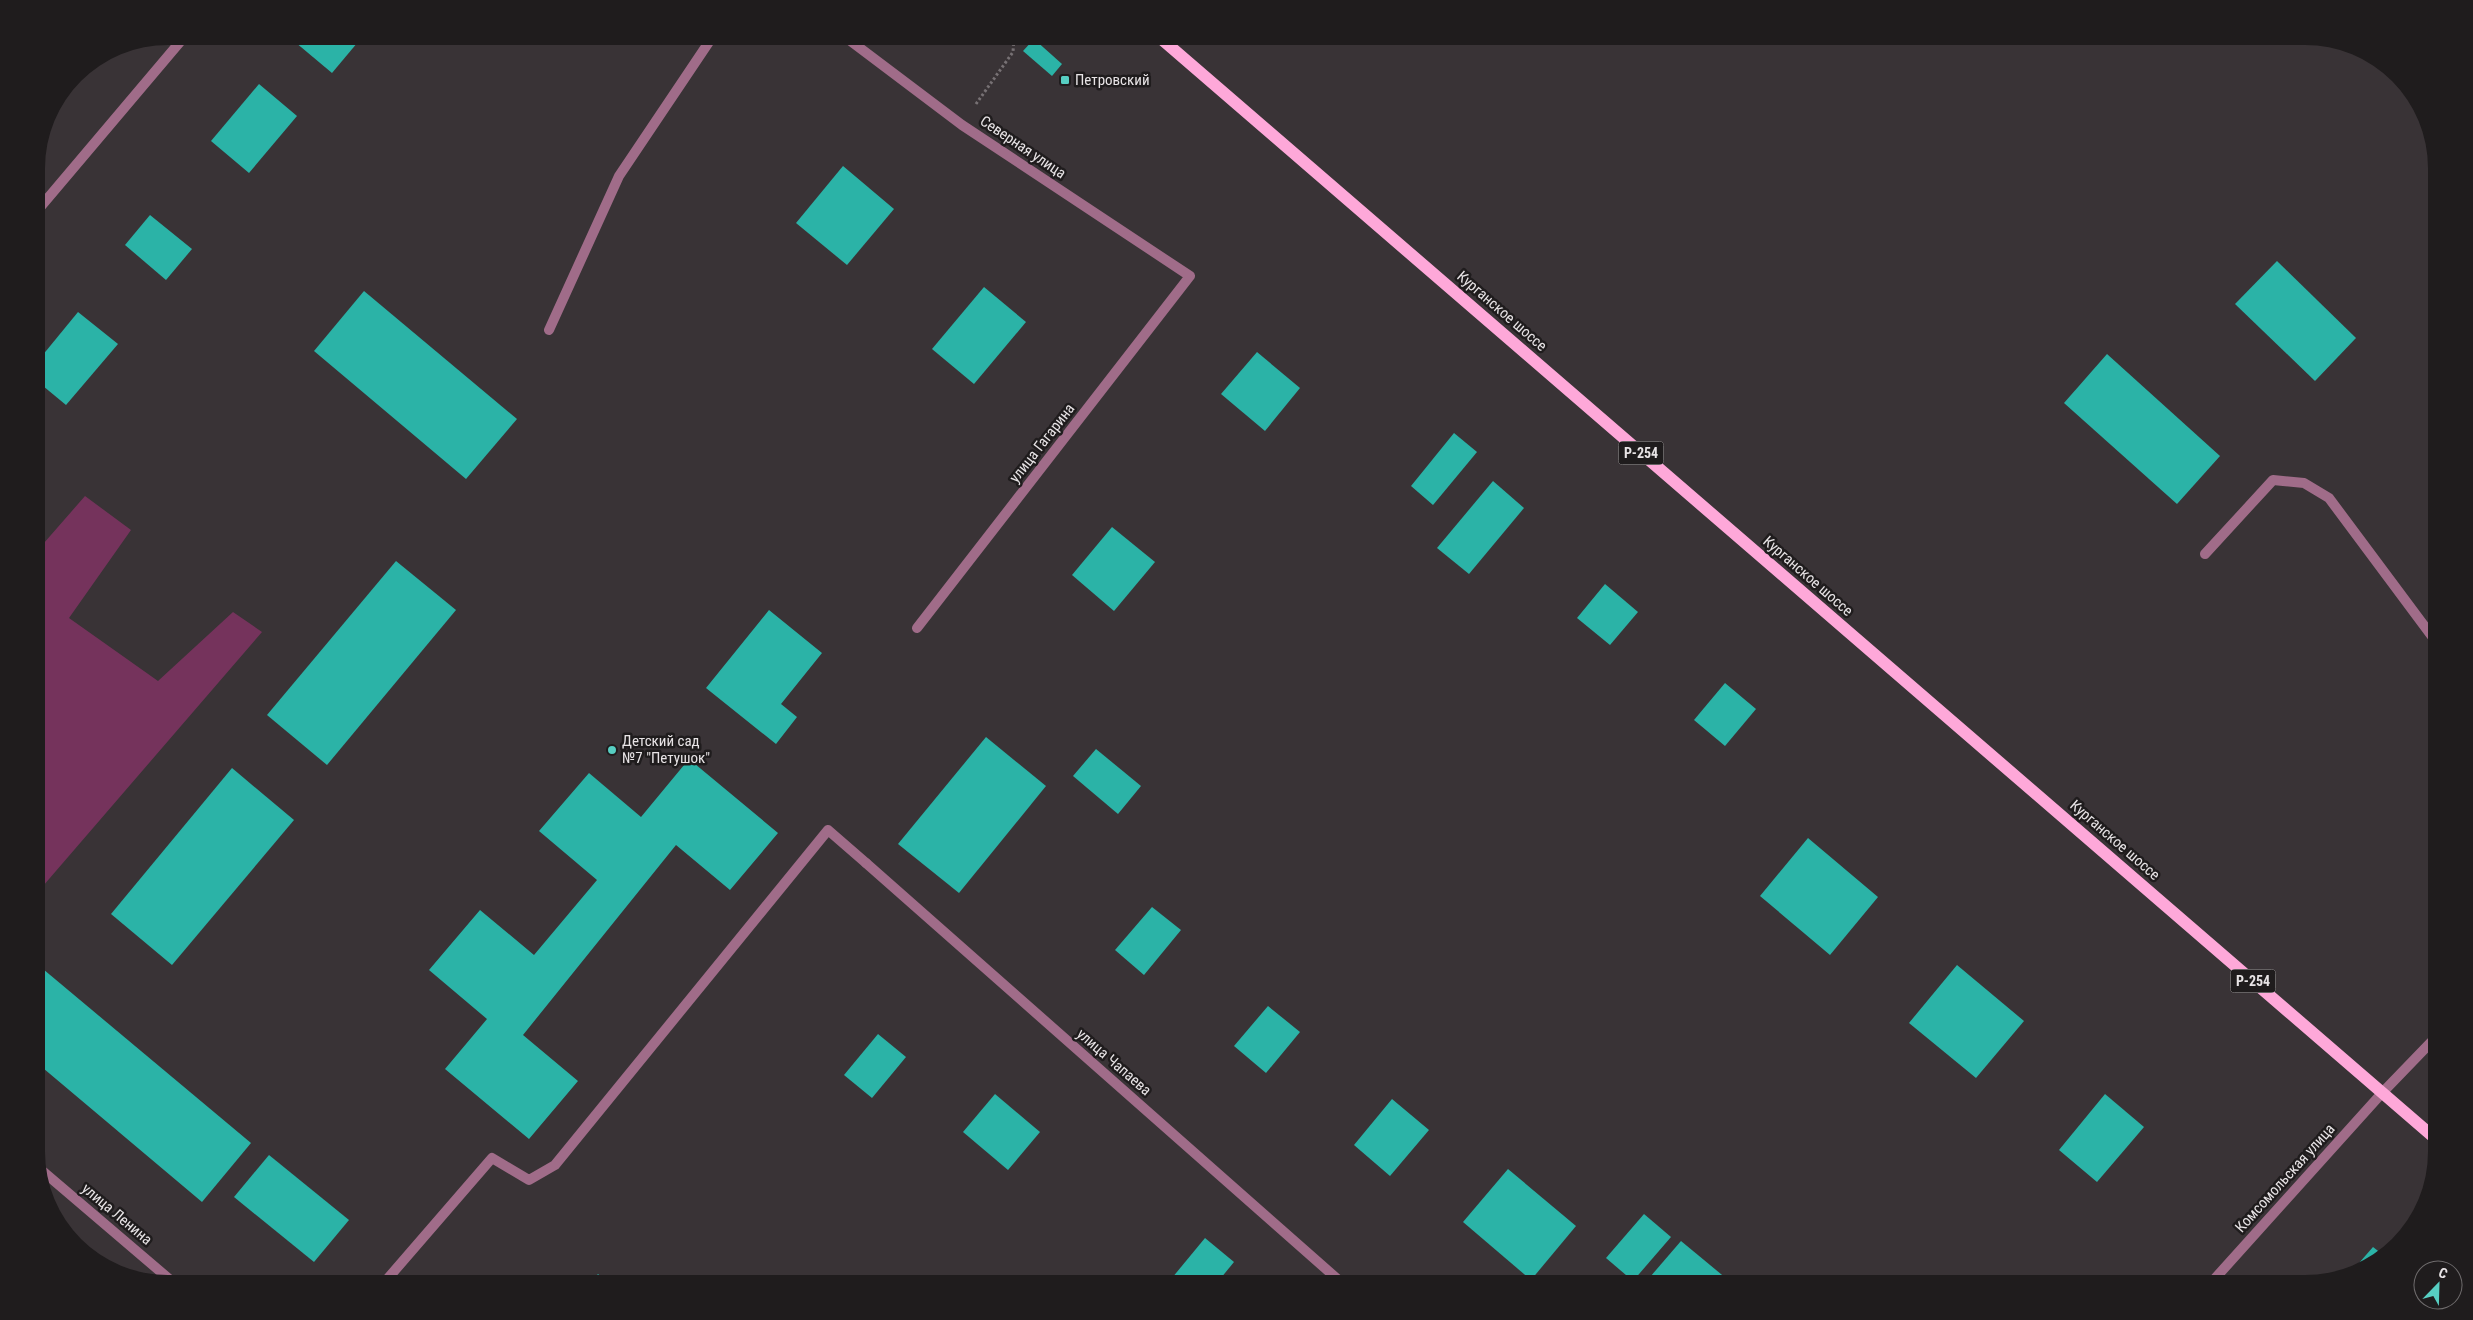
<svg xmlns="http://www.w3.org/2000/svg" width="2473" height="1320" font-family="'Roboto Condensed',sans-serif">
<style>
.green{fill:#75335c}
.building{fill:#2bb3a7}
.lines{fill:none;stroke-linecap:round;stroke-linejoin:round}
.path{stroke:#777174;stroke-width:3;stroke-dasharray:2.5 2.5;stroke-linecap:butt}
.lane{stroke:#a06c89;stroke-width:10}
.street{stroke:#a06c89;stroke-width:10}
.primary{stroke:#fea8d9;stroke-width:12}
.poi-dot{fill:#57cec2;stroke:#1f1c1d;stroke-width:2}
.labels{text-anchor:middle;stroke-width:5;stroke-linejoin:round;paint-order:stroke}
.shield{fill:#1f1c1d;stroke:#aca8aa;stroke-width:1}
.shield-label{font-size:14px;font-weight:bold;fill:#e8e4e6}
.poi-label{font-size:15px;fill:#e8e4e6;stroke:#1f1c1d;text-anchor:start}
.street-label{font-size:15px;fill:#e8e4e6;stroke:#1f1c1d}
</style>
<rect width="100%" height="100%" fill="#393336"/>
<path class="green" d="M85 496 131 530 69 618 158 681 233 612 262 632 37 893V551Z"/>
<g class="building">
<path d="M300 36H363L332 73 295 42Z"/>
<path d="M1034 39 1062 64 1052 76 1023 51Z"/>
<path d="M259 84 297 116 249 173 211 141Z"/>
<path d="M843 166 894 209 847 265 796 223Z"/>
<path d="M150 215 192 249 166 280 125 245Z"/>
<path d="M2277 261 2356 338 2315 381 2235 304Z"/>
<path d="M984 287 1026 322 974 384 932 349Z"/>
<path d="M364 291 517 419 466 479 314 351Z"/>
<path d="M78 312 118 344 66 405 37 381V362Z"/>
<path d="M1257 352 1300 388 1265 431 1221 394Z"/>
<path d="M2107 354 2220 456 2177 504 2064 403Z"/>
<path d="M1454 433 1477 452 1433 505 1411 486Z"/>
<path d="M37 468 42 473 37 479Z"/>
<path d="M1493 481 1524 508 1469 574 1437 548Z"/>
<path d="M1112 527 1155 562 1114 611 1072 575Z"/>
<path d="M396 561 456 610 327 765 267 715Z"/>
<path d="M1605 584 1638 612 1610 645 1577 618Z"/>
<path d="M769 610 822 653 781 704 797 717 776 744 706 688Z"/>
<path d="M1725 683 1756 709 1725 746 1694 720Z"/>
<path d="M986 737 1046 786 959 893 898 844Z"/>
<path d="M1096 749 1141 786 1118 814 1073 776Z"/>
<path d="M689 759 778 833 730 890 676 845 523 1035 578 1081 529 1139 445 1069 487 1019 429 970 480 910 534 955 597 880 539 831 589 773 641 817Z"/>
<path d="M232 768 294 820 172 965 111 914Z"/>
<path d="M1808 838 1878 897 1830 955 1760 896Z"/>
<path d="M1152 907 1181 930 1144 975 1115 950Z"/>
<path d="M37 964 251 1143 202 1202 37 1063Z"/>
<path d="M1957 965 2024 1021 1976 1078 1909 1023Z"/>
<path d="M1268 1006 1300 1032 1266 1073 1234 1046Z"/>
<path d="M878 1034 906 1057 872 1098 844 1075Z"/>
<path d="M995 1094 1040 1132 1008 1170 963 1132Z"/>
<path d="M2105 1094 2144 1127 2097 1182 2059 1150Z"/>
<path d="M1392 1099 1429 1130 1390 1176 1354 1145Z"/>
<path d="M269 1155 349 1220 314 1262 234 1197Z"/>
<path d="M1508 1169 1576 1226 1531 1280 1463 1222Z"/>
<path d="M1644 1214 1671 1237 1633 1281 1606 1258Z"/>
<path d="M1205 1238 1234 1262 1216 1284H1167Z"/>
<path d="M1681 1241 1733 1284H1644Z"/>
<path d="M2373 1247 2382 1254 2371 1266 2352 1271Z"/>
<path d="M598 1274 609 1284H589Z"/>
</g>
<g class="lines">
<path class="path" d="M976 104 1013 52 1014 36"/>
<g class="lane">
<path d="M549 330 619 176 713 36"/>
<path d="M2205 554 2273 480 2304 483 2329 498 2437 643"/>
<path d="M2382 1093 2437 1036"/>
<path d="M383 1284 492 1158 529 1180 555 1165 828 830 866 863"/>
</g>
<g class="street">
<path d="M844 36 962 125 1190 276 917 628"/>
<path d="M37 211 185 36"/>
<path d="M866 863 1343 1284"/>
<path d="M39 1168 175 1284"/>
<path d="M2210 1284 2382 1093"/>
</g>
<path class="primary" d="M1158 36 2437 1140"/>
</g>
<g class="poi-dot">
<rect x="1060" y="75" width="10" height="10" rx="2.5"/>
<circle cx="612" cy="750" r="5"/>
</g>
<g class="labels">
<g class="shield">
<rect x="1618.5" y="441.5" width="45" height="23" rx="4"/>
<rect x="2230.5" y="969.5" width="45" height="23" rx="4"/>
</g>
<g class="shield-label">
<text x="1641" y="458">Р-254</text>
<text x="2253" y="986">Р-254</text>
</g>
<g class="poi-label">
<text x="1075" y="85">Петровский</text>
<text x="622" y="746">Детский сад<tspan x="622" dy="17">№7 "Петушок"</tspan></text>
</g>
<g class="street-label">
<text transform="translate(1023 147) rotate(34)" y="5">Северная улица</text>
<text transform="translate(1502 311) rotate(41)" y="5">Курганское шоссе</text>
<text transform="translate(1042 443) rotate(-52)" y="5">улица Гагарина</text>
<text transform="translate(1808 576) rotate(41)" y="5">Курганское шоссе</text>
<text transform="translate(2115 840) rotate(41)" y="5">Курганское шоссе</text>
<text transform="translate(1114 1062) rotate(41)" y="5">улица Чапаева</text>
<text transform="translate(2285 1178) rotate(-48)" y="5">Комсомольская улица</text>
<text transform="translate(117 1214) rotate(40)" y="5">улица Ленина</text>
</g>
</g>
<path d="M0 0H2473V1320H0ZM168 45H2305A123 123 0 0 1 2428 168V1152A123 123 0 0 1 2305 1275H168A123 123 0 0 1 45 1152V168A123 123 0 0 1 168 45Z" fill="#1f1c1d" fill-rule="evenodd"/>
<g transform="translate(2438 1285) rotate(23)"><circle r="24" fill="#1f1c1d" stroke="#6f6c6d"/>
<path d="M0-4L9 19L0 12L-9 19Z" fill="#57cec2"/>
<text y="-8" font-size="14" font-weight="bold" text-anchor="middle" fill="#e8e4e6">С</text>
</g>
</svg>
